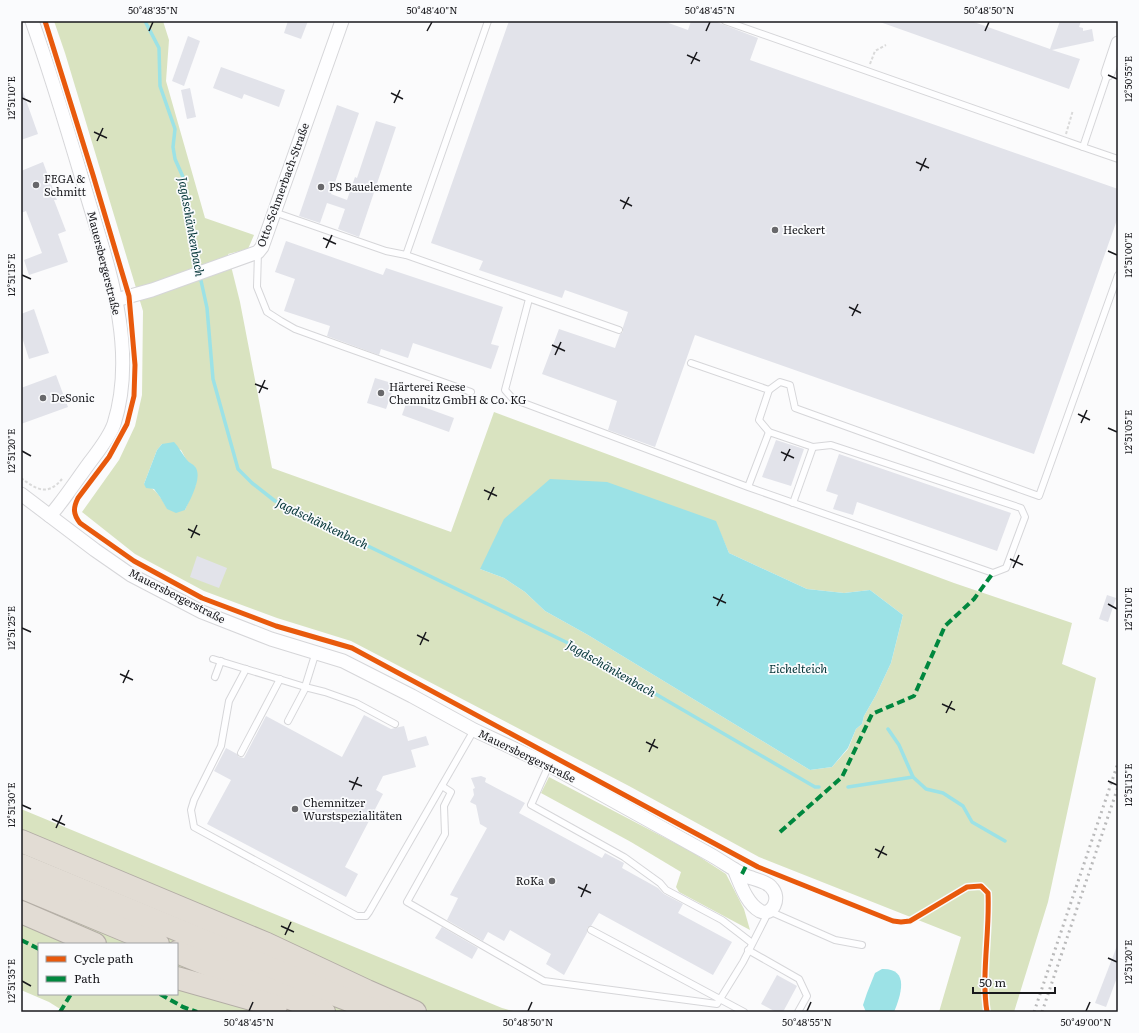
<svg xmlns="http://www.w3.org/2000/svg" width="1139" height="1033" font-family="Literata,serif">
<style>
.green{fill:#d9e3c0;fill-rule:evenodd}
.water{fill:#9ce2e6}
.lines{fill:none;stroke-linecap:round;stroke-linejoin:round}
.stream{stroke:#9ce2e6;stroke-width:3.5}
.building{fill:#e2e3ea}
.service-casing{stroke:#d6d6d9;stroke-width:8}
.minor-casing{stroke:#d6d6d9;stroke-width:15}
.motorway-casing{stroke:#b3ada5;stroke-width:24}
.path{stroke:#dadada;stroke-width:2;stroke-dasharray:3 2;stroke-linecap:butt}
.service{stroke:#fefeff;stroke-width:6}
.minor{stroke:#fefeff;stroke-width:13}
.motorway{stroke:#e2dcd4;stroke-width:22}
.rail{stroke:#bababb;stroke-width:3;stroke-dasharray:2 4;stroke-linecap:butt}
.quiet{stroke:#00873e;stroke-width:4;stroke-dasharray:8 4;stroke-linecap:butt}
.cycleway-casing{stroke:#fafbfd;stroke-width:8}
.cycleway{stroke:#e8590c;stroke-width:5}
.ticks{fill:none;stroke:#19191d;stroke-width:1.5}
.poi-dot{fill:#68686b;stroke:#fafbfd;stroke-width:1.5}
.labels{text-anchor:middle;stroke-width:3.5;stroke-linejoin:round;paint-order:stroke}
.poi-label{font-size:11px;fill:#19191d;stroke:#fafbfd;text-anchor:start}
.street-label{font-size:11px;fill:#19191d;stroke:#fafbfd}
.water-label{font-size:12px;font-style:italic;fill:#003235;stroke:#fafbfd}
.neatline{fill:none;stroke:#19191d;stroke-width:1.5}
.ticks-label{font-size:10px;text-anchor:middle;fill:#19191d}
</style>
<rect width="100%" height="100%" fill="#fbfbfc"/>
<g class="green">
<path d="M54 21H163L169 40 166 81 205 218 254 235 248 249 228 254 240 302 272 468 451 532 494 412 954 583 1072 623 1062 664 1096 678 1048 902 1014 1012H939L961 937 759 857 629 786 351 641 277 618 204 591 135 554 82 512 119 460 135 426 142 395 143 311 65 53ZM162 444 181 450 187 461 195 467 196 484 185 510 167 508C160 496 157 490 144 484L157 450ZM715 521 729 553 807 589 844 593 870 590 903 615 891 663 876 695 864 716 862 724 856 729 848 749 832 767 810 770 588 635 545 611 525 592 504 578 480 569Z"/>
<path d="M549 777 692 852 726 874 744 909 750 930 679 892 676 887 681 872 631 842 541 793Z"/>
<path d="M21 809 502 1008 517 1012H65L49 1002 21 990ZM39 944H177V994H39Z"/>
</g>
<g class="water">
<path d="M174 442C179 447 182 454 187 460 189 463 194 464 196 468 202 479 190 500 185 510L176 513 167 509 160 497 154 489 146 488 144 484 157 450 162 444Z"/>
<path d="M550 479 607 482 716 521 729 553 807 589 844 593 870 590 903 615 891 663 876 695 864 716 862 724 856 729 848 748 832 767 810 770 588 635 545 611 525 592 504 578 480 569 504 519Z"/>
<path d="M882 969C910 968 901 995 894 1012H866L863 1005 867 993 875 973Z"/>
</g>
<g class="lines">
<g class="stream">
<path d="M145 21 159 48 160 86 175 129 173 147 175 159 183 177V196L199 270"/>
<path d="M200 276 207 308 213 379 238 469 252 483 275 501 570 644 815 787H819"/>
<path d="M888 729 899 745 913 777 926 789 943 793 963 806 972 822 1005 841"/>
<path d="M848 787 913 777"/>
</g>
</g>
<g class="building">
<path d="M288 21H308L301 39 284 33Z"/>
<path d="M509 21H663L688 30 691 21H715L724 25 758 38 750 60 1118 189V217L1034 454 695 335 655 447 608 430 617 401 542 374 559 329 615 348 620 334 623 332V327L628 312 565 290 562 298 479 270 483 261 431 243Z"/>
<path d="M880 21H971L1050 49 1060 21H1081L1079 27 1083 28V31L1092 29 1094 41 1052 50 1080 59 1069 89 880 22Z"/>
<path d="M188 36 200 41 184 86 172 81Z"/>
<path d="M221 67 285 90 279 107 244 94 242 99 213 88Z"/>
<path d="M190 88 196 117 187 119 181 90Z"/>
<path d="M21 89H22L38 134 21 140Z"/>
<path d="M337 105 359 113 331 194 347 200 355 177 357 178 376 121 396 127 359 237 338 229 345 209 327 203 320 223 299 216Z"/>
<path d="M43 162 57 200H54L66 231 58 234 68 262 29 275 24 260 42 253 26 211 21 213V171Z"/>
<path d="M286 241 383 275 386 268 503 307 491 344 499 346 491 369 413 343 408 358 381 349 379 355 327 336 330 326 284 311 295 279 275 272Z"/>
<path d="M34 309 49 353 29 359 21 334V314Z"/>
<path d="M56 375 68 407 21 424V388Z"/>
<path d="M375 378 395 384 386 409 367 403Z"/>
<path d="M407 401 454 418 449 432 402 415Z"/>
<path d="M776 440 804 449 791 486 762 477Z"/>
<path d="M839 454 1011 513 997 551 857 502 853 515 833 509 838 495 826 491Z"/>
<path d="M197 556 227 568 219 588 190 577Z"/>
<path d="M1107 595 1116 598 1108 622 1099 619Z"/>
<path d="M364 715 391 729 404 726 408 741 426 736 429 745 411 750 416 767 383 776 376 790 383 794 345 867 358 874 346 897 207 824 231 780 214 771 226 748 237 754 239 757 244 758 266 716 342 757Z"/>
<path d="M481 776 486 778 485 782 525 803 519 813 602 858 605 853 624 863 622 868 658 888 664 894 683 904 678 913 732 942 713 975 599 913 591 926 587 928V933L564 975 546 964 551 954 510 930 504 941 488 932 483 941 447 920 458 898 450 895 487 828 480 824 476 805 470 802 474 795 473 789 475 788 471 778Z"/>
<path d="M442 927 478 948 472 959 435 938Z"/>
<path d="M1117 946 1118 975 1106 1007 1095 1003Z"/>
<path d="M777 975 797 986 783 1012H776L761 1004Z"/>
</g>
<g class="lines">
<g class="service-casing">
<g id="service">
<path d="M488 21 406 255 619 330"/>
<path d="M725 21 1083 147"/>
<path d="M1108 73 1083 147 1118 159"/>
<path d="M274 212 386 251 406 255"/>
<path d="M258 252 257 287 267 312 281 321 295 329 342 346 471 392"/>
<path d="M529 299 505 390 513 399 748 487 993 573 1006 568 1025 517 1021 508 831 445 813 447 769 432 748 487"/>
<path d="M691 363 769 390 759 420 769 432"/>
<path d="M769 390 780 382 790 385 795 408 1039 496 1118 275"/>
<path d="M793 503 813 447"/>
<path d="M315 655 305 687 325 692 356 703 395 724"/>
<path d="M213 659 305 687"/>
<path d="M246 669 229 701 221 746 194 800 191 810 194 827 357 916H366L369 912 474 730"/>
<path d="M215 677 221 661"/>
<path d="M288 721 306 687"/>
<path d="M241 753 280 679"/>
<path d="M549 765 531 805 624 857 660 883 666 890 722 920 752 943"/>
<path d="M442 786 451 792 444 806 445 834 407 902 544 981 717 1004 743 962 769 911 835 940 862 945"/>
<path d="M591 930 744 1012"/>
<path d="M748 950 799 979 807 996 798 1012"/>
</g>
</g>
<g class="minor-casing">
<g id="minor">
<path d="M32 21C51 74 67 128 83 182 105 259 139 344 114 424 109 438 99 450 90 462 79 477 69 492 58 506L50 516"/>
<path d="M1108 73 1118 43"/>
<path d="M116 300 152 290 258 252 262 247 342 21"/>
<path d="M21 494 95 550 131 575 202 612 271 639 343 661 412 696 474 730 549 765 711 855C723 862 734 870 746 876 753 879 766 881 771 887 782 898 772 917 760 911 746 903 740 883 734 869"/>
</g>
</g>
<g class="motorway-casing">
<g id="motorway">
<path d="M21 841 267 944 367 991 415 1012"/>
<path d="M21 865 328 992 380 1012"/>
<path d="M21 887 158 944"/>
<path d="M21 912 95 944"/>
<path d="M177 952 324 1012"/>
<path d="M177 978 276 1006"/>
</g>
</g>
<g class="path">
<path d="M870 64 875 51 886 45"/>
<path d="M1066 134 1073 110"/>
<path d="M130 410 134 396 135 379"/>
<path d="M21 478C37 490 48 496 62 479"/>
<path d="M76 503C73 511 75 516 80 523"/>
<path d="M98 536 134 561 163 577"/>
<path d="M210 601 276 626 352 648 502 729"/>
<path d="M733 853 757 866"/>
<path d="M776 874 893 921 901 922 910 921 967 887 981 886 988 893 989 911 985 998"/>
</g>
<use href="#service" class="service"/>
<use href="#minor" class="minor"/>
<use href="#motorway" class="motorway"/>
<g class="rail">
<path d="M1034 1012 1118 763"/>
<path d="M1042 1012 1118 787"/>
</g>
<g class="quiet">
<path d="M780 832 842 777 872 714 914 696 945 626 974 599 993 573"/>
<path d="M742 874 748 862"/>
<path d="M21 940 39 949"/>
<path d="M160 994 183 1007 197 1012"/>
<path d="M60 1012 71 994"/>
</g>
<g class="cycleway-casing">
<path id="cycleway" d="M45 21 93 175 129 296 135 365 134 396 127 424 109 457 78 498C73 508 73 514 80 523L134 561 202 598 276 626 352 648 758 867 893 921 901 922 910 921 967 887 981 886 988 893C990 932 981 975 987 1012"/>
</g>
<use href="#cycleway" class="cycleway"/>
</g>
<path class="ticks" d="M149 31 153 22M427 31 432 22M706 31 710 22M985 31 989 22M687 55 700 61M691 64 697 52M1108 75 1117 79M391 93 403 99M22 98 31 102M394 103 400 90M94 132 107 138M97 141 103 128M916 162 929 168M920 171 926 158M620 200 632 206M623 209 629 197M323 238 336 244M326 248 332 235M1108 251 1117 255M22 275 31 279M849 307 861 313M852 316 858 304M552 345 565 351M555 355 561 342M255 384 268 389M259 393 265 380M1078 414 1090 420M1081 423 1087 410M1108 428 1117 432M22 451 31 456M781 452 794 458M784 461 790 449M484 490 497 496M488 500 494 487M188 529 200 535M191 538 197 525M1010 559 1023 565M1013 568 1019 555M713 597 726 603M1108 604 1117 609M717 606 723 594M22 628 31 632M417 635 429 641M420 645 426 632M120 674 133 680M123 683 129 670M942 704 955 710M946 713 952 701M646 742 658 748M649 752 655 739M349 781 362 786M1108 781 1117 785M352 790 358 777M22 805 31 809M52 819 65 825M56 828 62 815M875 849 887 855M878 858 884 846M578 887 591 893M581 897 587 884M281 926 294 932M285 935 291 922M1108 958 1117 962M22 981 31 986M249 1011 253 1002M528 1011 532 1002M807 1011 811 1002M1086 1011 1090 1002"/>
<g class="poi-dot">
<circle cx="36" cy="185" r="4"/>
<circle cx="321" cy="187" r="4"/>
<circle cx="775" cy="230" r="4"/>
<circle cx="381" cy="393" r="4"/>
<circle cx="43" cy="398" r="4"/>
<circle cx="295" cy="809" r="4"/>
<circle cx="552" cy="881" r="4"/>
</g>
<g class="labels">
<g class="poi-label">
<text x="44" y="183">FEGA &amp;<tspan x="44" dy="13">Schmitt</tspan></text>
<text x="329" y="191">PS Bauelemente</text>
<text x="783" y="234">Heckert</text>
<text x="389" y="391">Härterei Reese<tspan x="389" dy="13">Chemnitz GmbH &amp; Co. KG</tspan></text>
<text x="51" y="402">DeSonic</text>
<text x="303" y="807">Chemnitzer<tspan x="303" dy="13">Wurstspezialitäten</tspan></text>
<text x="544" y="885" text-anchor="end">RoKa</text>
</g>
<g class="street-label">
<text transform="translate(283 185) rotate(-70)" y="4">Otto-Schmerbach-Straße</text>
<text transform="translate(104 263) rotate(76)" y="4">Mauersbergerstraße</text>
<text transform="translate(177 596) rotate(27)" y="4">Mauersbergerstraße</text>
<text transform="translate(527 756) rotate(26)" y="4">Mauersbergerstraße</text>
</g>
<g class="water-label">
<text transform="translate(191 227) rotate(80)" y="4">Jagdschänkenbach</text>
<text transform="translate(322 524) rotate(26)" y="4">Jagdschänkenbach</text>
<text transform="translate(611 669) rotate(30)" y="4">Jagdschänkenbach</text>
<text x="798" y="673">Eichelteich</text>
</g>
</g>
<rect width="1139" height="1033" fill="none" stroke="#fafbfd" stroke-width="44"/>
<rect x="38" y="943" width="140" height="52" fill="#fafbfd" stroke="#a0a1a3"/>
<rect x="46" y="956" width="20" height="6" fill="#e8590c" stroke="#a0a1a3"/>
<text x="74" y="963" font-size="12" fill="#19191d">Cycle path</text>
<rect x="46" y="976" width="20" height="6" fill="#00873e" stroke="#a0a1a3"/>
<text x="74" y="983" font-size="12" fill="#19191d">Path</text>
<path d="M973 987v6h82v-6" fill="none" stroke="#19191d" stroke-width="2"/>
<text x="979" y="987" font-size="12" fill="#19191d" stroke="#fafbfd" stroke-width="3" paint-order="stroke">50 m</text>
<rect x="22" y="22" width="1095" height="989" class="neatline"/>
<g class="ticks-label">
<text x="153" y="14">50°48'35"N</text>
<text x="432" y="14">50°48'40"N</text>
<text x="710" y="14">50°48'45"N</text>
<text x="989" y="14">50°48'50"N</text>
<text transform="translate(1128 79) rotate(-90)" y="4">12°50'55"E</text>
<text transform="translate(11 98) rotate(-90)" y="4">12°51'10"E</text>
<text transform="translate(1128 255) rotate(-90)" y="4">12°51'00"E</text>
<text transform="translate(11 275) rotate(-90)" y="4">12°51'15"E</text>
<text transform="translate(1128 432) rotate(-90)" y="4">12°51'05"E</text>
<text transform="translate(11 451) rotate(-90)" y="4">12°51'20"E</text>
<text transform="translate(1128 609) rotate(-90)" y="4">12°51'10"E</text>
<text transform="translate(11 628) rotate(-90)" y="4">12°51'25"E</text>
<text transform="translate(1128 785) rotate(-90)" y="4">12°51'15"E</text>
<text transform="translate(11 805) rotate(-90)" y="4">12°51'30"E</text>
<text transform="translate(1128 962) rotate(-90)" y="4">12°51'20"E</text>
<text transform="translate(11 981) rotate(-90)" y="4">12°51'35"E</text>
<text x="249" y="1026">50°48'45"N</text>
<text x="528" y="1026">50°48'50"N</text>
<text x="807" y="1026">50°48'55"N</text>
<text x="1086" y="1026">50°49'00"N</text>
</g>
</svg>
